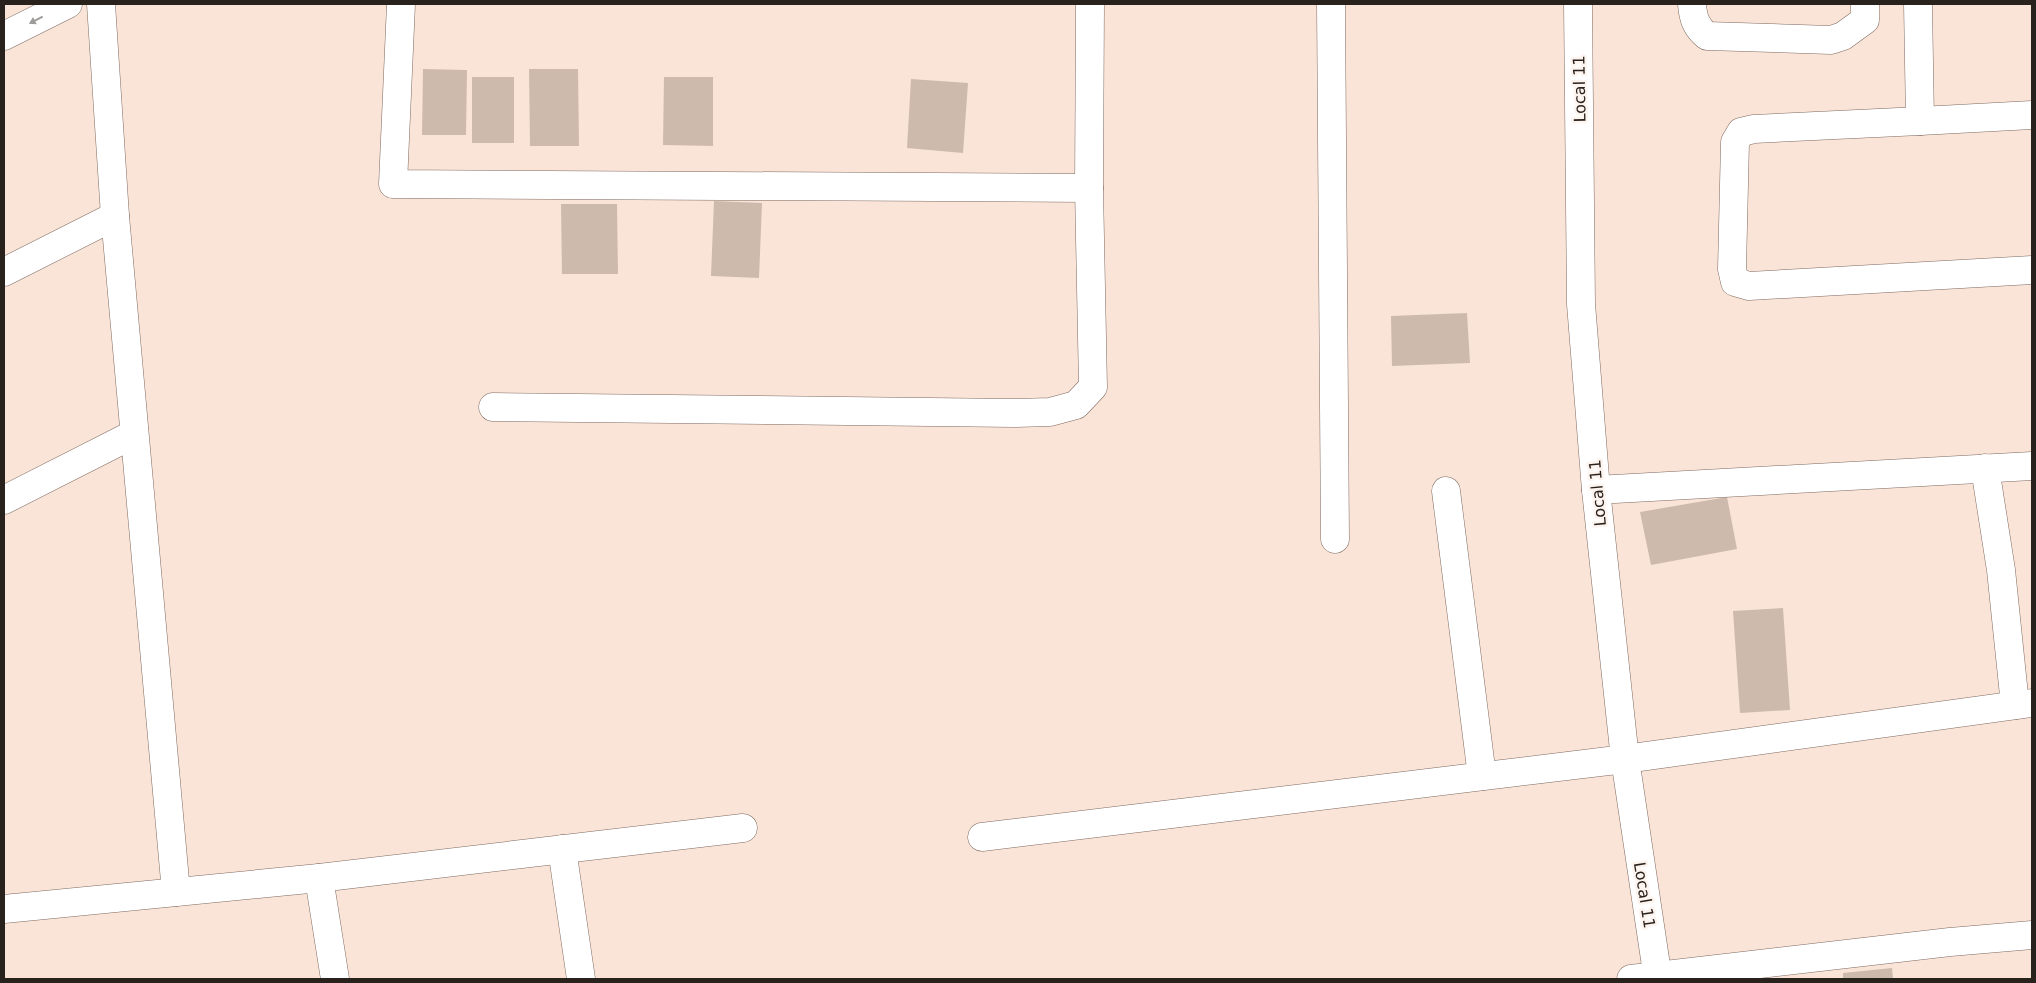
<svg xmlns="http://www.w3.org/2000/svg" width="2036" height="983" font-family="'DejaVu Sans',sans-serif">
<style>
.building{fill:#ceb9ad}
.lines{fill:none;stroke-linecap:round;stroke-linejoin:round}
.minor-casing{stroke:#7e6a60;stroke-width:29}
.minor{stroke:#fff;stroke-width:28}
.oneway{fill:#9f9b99}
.labels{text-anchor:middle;stroke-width:5;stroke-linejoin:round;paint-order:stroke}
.street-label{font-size:16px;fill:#29211c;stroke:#fdf4ef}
</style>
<rect width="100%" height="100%" fill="#fae4d8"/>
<g class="building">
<path d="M423 69 467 70 466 135H422Z"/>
<path d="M529 69H578L579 146H530Z"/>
<rect x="472" y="77" width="42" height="66"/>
<path d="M664 77H713V146L663 145Z"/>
<path d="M911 79 968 83 963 153 907 148Z"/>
<path d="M714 201 762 203 759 278 711 276Z"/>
<path d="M561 204H617L618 274H562Z"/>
<path d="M1467 313 1470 363 1392 366 1391 316Z"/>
<path d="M1727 497 1737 549 1651 565 1640 512Z"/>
<path d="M1783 608 1790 710 1740 713 1733 611Z"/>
<path d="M1892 968 1893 979H1843V973Z"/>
</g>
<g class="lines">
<g class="minor-casing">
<g id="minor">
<path d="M101 4 115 216 176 892"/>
<path d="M401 4 393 184 1089 188"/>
<path d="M1331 4 1335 539"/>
<path d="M1578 4 1581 304 1596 490 1625 759 1658 979"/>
<path d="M1692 4C1693 18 1696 27 1707 36L1831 40 1843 36 1865 20V4"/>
<path d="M1918 4 1920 121 1754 129 1741 132 1735 142 1732 269 1735 282 1749 286 2032 270"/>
<path d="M4 36 68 4"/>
<path d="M1920 121 2032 115"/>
<path d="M4 272 115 216"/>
<path d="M493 407 1014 413 1050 412 1076 405 1093 387 1089 188 1090 4"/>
<path d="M1985 468 2001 570 2015 705"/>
<path d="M1596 490 2032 466"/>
<path d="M1446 491 1482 776"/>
<path d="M4 500 134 434"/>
<path d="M982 837 1625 759 2032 703"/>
<path d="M562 849 581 979"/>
<path d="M319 878 335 979"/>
<path d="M4 909 319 878 743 828"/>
<path d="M1631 979 1950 942 2032 935"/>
</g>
</g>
<use href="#minor" class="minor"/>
</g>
<defs><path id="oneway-solid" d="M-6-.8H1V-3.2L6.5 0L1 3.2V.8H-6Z" transform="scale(1.25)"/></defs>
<use class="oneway" href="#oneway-solid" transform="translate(36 20) rotate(153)"/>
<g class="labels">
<g class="street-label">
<text transform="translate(1579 89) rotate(-91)" y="6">Local 11</text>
<text transform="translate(1597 493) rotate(-95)" y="6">Local 11</text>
<text transform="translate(1645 895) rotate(81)" y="6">Local 11</text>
</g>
</g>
<rect width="2036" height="983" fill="none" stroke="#29211c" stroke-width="10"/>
</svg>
